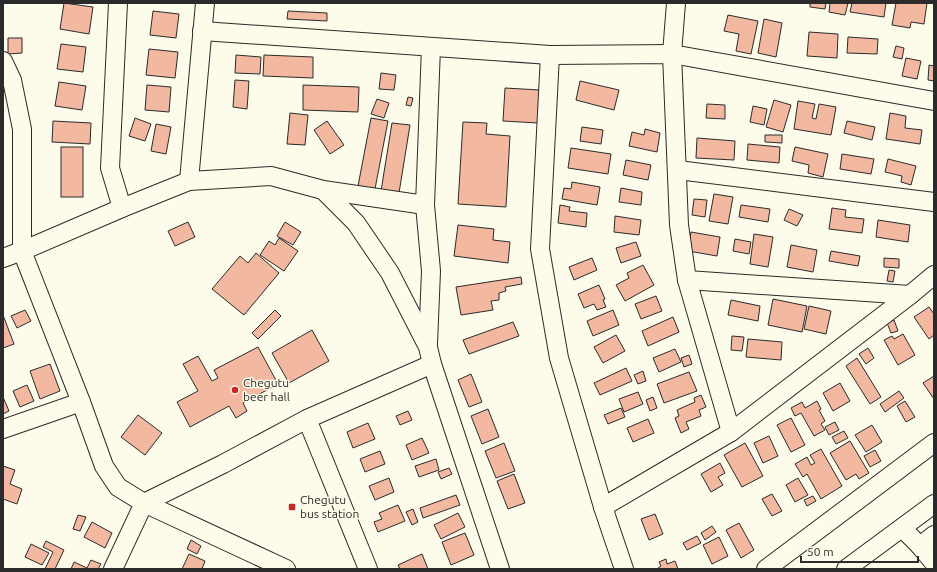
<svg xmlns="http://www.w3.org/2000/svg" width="937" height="572" font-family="Ubuntu,sans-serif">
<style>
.building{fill:#f2b8a0;stroke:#2b2b2b}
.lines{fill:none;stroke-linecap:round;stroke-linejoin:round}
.minor-casing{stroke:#2b2b2b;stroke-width:20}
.minor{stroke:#fdfbea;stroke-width:18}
.poi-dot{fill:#c62828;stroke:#fdfbea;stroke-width:1.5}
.labels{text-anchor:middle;stroke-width:3;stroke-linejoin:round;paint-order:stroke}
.poi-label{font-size:12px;fill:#2b2b2b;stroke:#fdfbea;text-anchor:start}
</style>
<rect width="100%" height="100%" fill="#fdfbea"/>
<g class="building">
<path d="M64 3 93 7 89 34 60 29Z"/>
<path d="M810 3H826L825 9 810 7Z"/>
<path d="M830 3H848L845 15 829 12Z"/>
<path d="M852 3H886L884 17 850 12Z"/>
<path d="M896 3H927L924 24 911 22 910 28 892 25Z"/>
<path d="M153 11 179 14 176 38 150 35Z"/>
<path d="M288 11 327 13V21L287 19Z"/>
<path d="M728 15 758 21 751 54 736 51 739 34 724 31Z"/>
<path d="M764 19 782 23 776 57 758 53Z"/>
<path d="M809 32 838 34 837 58 807 56Z"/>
<path d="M848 37 878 39 877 54 847 53Z"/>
<path d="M8 38H22V53L8 54Z"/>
<path d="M61 44 86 47 83 72 57 69Z"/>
<path d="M896 46 904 48 902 59 893 57Z"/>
<path d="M149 49 178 52 175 78 146 75Z"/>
<path d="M236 55 261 57 260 74 235 73Z"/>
<path d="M264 55 313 57V78L263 76Z"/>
<path d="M906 58 921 61 917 79 902 76Z"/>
<path d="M929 65 934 66V81L928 80Z"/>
<path d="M381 73 396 75 394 90 379 89Z"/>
<path d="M235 80 249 81 247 109 233 107Z"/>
<path d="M580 81 619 90 614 110 576 100Z"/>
<path d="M59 82 86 86 82 110 55 106Z"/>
<path d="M147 85 171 87 169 112 145 110Z"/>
<path d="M303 85 359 87 358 112 303 110Z"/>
<path d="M505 88 540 90 538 123 503 121Z"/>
<path d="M408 97 413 98 411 106 406 105Z"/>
<path d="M377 99 389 103 384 118 371 114Z"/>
<path d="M774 100 791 105 783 132 766 127Z"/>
<path d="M798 101 815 104 812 118 816 119 819 104 836 107 831 135 794 129Z"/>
<path d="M707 104 725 105V119L706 118Z"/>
<path d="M753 106 767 109 764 125 750 122Z"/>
<path d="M290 113 308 115 305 145 287 144Z"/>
<path d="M890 113 906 116 905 128 922 130 920 144 886 139Z"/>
<path d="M135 118 151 124 145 141 129 136Z"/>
<path d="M371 118 388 121 375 189 358 186Z"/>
<path d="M53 121 91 123 90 144 52 142Z"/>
<path d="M327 121 344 145 330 154 314 130Z"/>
<path d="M847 121 875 127 872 140 844 133Z"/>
<path d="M463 122 487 123 486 134 510 136 506 207 458 204Z"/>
<path d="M392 123 410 125 399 193 381 191Z"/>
<path d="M156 124 171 127 166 154 151 151Z"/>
<path d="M582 127 603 130 601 144 580 141Z"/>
<path d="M645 129 660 133 657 152 629 146 632 132 644 135Z"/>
<path d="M765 135H782V143L765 142Z"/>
<path d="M697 138 735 141 734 160 696 158Z"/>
<path d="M748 144 780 147 779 163 747 160Z"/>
<rect x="61" y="147" width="22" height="50"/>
<path d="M795 147 828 154 823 177 808 173 809 165 792 161Z"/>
<path d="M571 148 611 154 608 174 568 168Z"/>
<path d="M842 154 874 159 871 174 840 169Z"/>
<path d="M888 159 916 166 911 185 901 182 902 176 885 172Z"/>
<path d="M626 160 651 165 648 180 623 175Z"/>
<path d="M572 182 600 187 597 205 562 199 564 188 571 189Z"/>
<path d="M621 188 642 192 641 205 619 202Z"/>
<path d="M714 194 733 197 728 224 709 221Z"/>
<path d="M694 199 707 200 705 217 692 215Z"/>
<path d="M560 205 570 207 569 211 587 213 586 227 558 223Z"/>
<path d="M741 205 770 209 768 222 739 217Z"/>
<path d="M832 208 846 210 845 217 864 219 862 233 829 229Z"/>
<path d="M789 209 803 215 797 226 784 220Z"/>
<path d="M615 216 641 220 639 235 614 232Z"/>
<path d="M878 220 910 225 908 242 876 237Z"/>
<path d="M188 222 195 237 175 246 168 231Z"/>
<path d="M285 222 301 232 293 245 277 236Z"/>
<path d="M458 225 494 229 493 240 510 242 508 263 454 256Z"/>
<path d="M691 232 720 237 717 256 688 251Z"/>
<path d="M754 234 773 237 768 267 750 264Z"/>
<path d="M279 238 298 251 284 271 260 255 269 241 275 245Z"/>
<path d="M735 239 751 242 749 254 733 251Z"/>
<path d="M636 242 641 256 621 263 616 248Z"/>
<path d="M791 245 817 250 813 272 787 267Z"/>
<path d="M831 251 860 256 858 266 829 261Z"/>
<path d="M256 253 279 273 244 315 212 289 240 256 248 263Z"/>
<path d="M592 258 597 270 574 280 569 267Z"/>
<path d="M884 258 899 259V268L884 267Z"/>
<path d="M643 265 654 285 625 301 616 285 629 278 627 273Z"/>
<path d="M889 270 895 271 893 282 887 281Z"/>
<path d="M521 277 522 284 505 287 506 291 499 293V300L491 301 493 310 461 315 456 287Z"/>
<path d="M599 285 605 299 603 300 606 307 597 310 594 304 584 308 578 294Z"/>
<path d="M656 296 662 311 641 319 635 304Z"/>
<path d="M773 299 807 306 802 332 768 325Z"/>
<path d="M731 300 760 306 758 321 728 315Z"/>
<path d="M809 306 831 311 826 334 804 329Z"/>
<path d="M929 307 934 314V335L929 339 914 317Z"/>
<path d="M25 310 31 321 17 328 11 316Z"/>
<path d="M275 310 281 316 258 339 252 333Z"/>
<path d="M613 310 619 325 593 336 587 321Z"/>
<path d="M3 315 14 344 3 348Z"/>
<path d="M673 317 679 332 648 346 642 331Z"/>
<path d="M894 320 898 331 891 333 887 323Z"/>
<path d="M513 322 519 336 469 354 463 340Z"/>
<path d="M312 330 329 361 289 383 272 353Z"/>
<path d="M903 334 915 355 898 365 884 340 892 336 894 339Z"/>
<path d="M616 335 625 351 603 363 594 347Z"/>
<path d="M732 336 744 337 742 351 731 350Z"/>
<path d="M748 339 782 342 781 360 746 357Z"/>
<path d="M258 347 278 384 243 403 247 411 236 418 229 406 190 427 177 402 198 391 183 364 198 356 212 381 218 378 214 370Z"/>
<path d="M868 348 874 358 866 364 859 354Z"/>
<path d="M675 349 681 362 659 372 653 358Z"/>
<path d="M689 355 692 364 684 367 681 358Z"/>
<path d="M857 358 881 397 870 404 846 366Z"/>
<path d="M50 364 60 391 40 399 30 371Z"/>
<path d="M626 368 632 381 600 395 594 383Z"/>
<path d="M643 371 646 381 638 384 634 375Z"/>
<path d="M689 372 697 391 664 403 657 384Z"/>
<path d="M471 374 482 402 469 407 458 380Z"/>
<path d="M934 376V399L923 383Z"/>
<path d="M840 383 850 401 833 411 823 393Z"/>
<path d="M27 385 34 401 20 407 13 391Z"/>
<path d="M899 391 904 398 885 412 880 404Z"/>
<path d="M638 392 643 404 624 412 619 399Z"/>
<path d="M701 395 706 407 699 410 701 416 686 422 689 429 681 433 675 418 679 416 677 410 695 402 694 398Z"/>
<path d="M3 397 9 411 3 414Z"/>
<path d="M653 397 657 408 650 411 646 400Z"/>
<path d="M817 401 821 409 819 410 825 421 821 424 825 430 814 436 801 413 795 416 791 408 802 402 805 408Z"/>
<path d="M905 401 915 417 906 422 897 406Z"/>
<path d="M621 408 625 417 608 424 604 415Z"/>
<path d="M488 409 499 437 482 444 471 416Z"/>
<path d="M408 411 412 420 400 425 396 416Z"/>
<path d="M138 415 162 433 145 455 121 437Z"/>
<path d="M791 418 805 445 791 452 777 425Z"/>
<path d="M648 419 654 433 633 442 627 428Z"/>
<path d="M835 422 839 430 829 435 825 427Z"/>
<path d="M368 423 375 439 353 448 347 432Z"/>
<path d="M872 425 882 442 866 452 855 435Z"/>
<path d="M844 431 848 438 836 444 832 437Z"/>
<path d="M769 436 778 456 763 463 754 443Z"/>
<path d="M422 438 429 453 412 460 406 445Z"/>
<path d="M850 441 869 473 859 479 856 474 846 480 830 453Z"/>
<path d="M504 443 515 471 496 478 485 451Z"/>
<path d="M745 443 763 476 742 487 724 455Z"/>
<path d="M821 449 842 486 821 499 807 474 803 477 795 464 807 457 811 465 815 463 810 455Z"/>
<path d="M875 450 881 461 870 467 864 456Z"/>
<path d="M380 451 385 464 365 472 360 459Z"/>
<path d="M436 459 439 470 419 477 415 466Z"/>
<path d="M720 463 725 473 718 477 723 485 711 492 701 474Z"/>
<path d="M3 466 15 470 10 484 22 489 17 504 3 499Z"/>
<path d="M449 468 452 474 441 479 438 472Z"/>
<path d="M514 474 525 503 508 509 497 481Z"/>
<path d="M389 478 394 492 375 500 369 486Z"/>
<path d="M798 478 808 495 795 502 786 485Z"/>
<path d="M772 494 782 511 772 516 762 499Z"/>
<path d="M456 495 460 505 423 518 420 508Z"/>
<path d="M813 496 816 501 807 506 804 500Z"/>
<path d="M398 505 405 521 378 532 374 522 382 519 379 513Z"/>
<path d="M413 509 418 522 412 525 406 512Z"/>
<path d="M458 513 465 527 441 539 434 525Z"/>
<path d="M655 514 663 534 649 540 641 519Z"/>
<path d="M78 515 86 517 80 531 73 529Z"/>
<path d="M92 522 112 533 105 548 84 537Z"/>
<path d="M739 523 754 550 741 558 726 530Z"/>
<path d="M712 526 716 532 705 540 701 533Z"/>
<path d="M465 533 474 555 451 565 442 542Z"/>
<path d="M697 536 701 543 687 550 683 543Z"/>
<path d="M719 537 728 556 712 564 703 545Z"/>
<path d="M191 540 201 546 197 554 187 549Z"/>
<path d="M46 541 64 550 55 569H45L53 552 43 547Z"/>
<path d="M31 544 49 553 42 565 25 557Z"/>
<path d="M189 554 205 561 202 569H182Z"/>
<path d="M422 554 428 569H400L398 565Z"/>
<path d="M666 559 667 564 675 561 678 569H658V568L661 566 659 562Z"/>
<path d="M91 560 101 564 98 569H71L74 562 87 568Z"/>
</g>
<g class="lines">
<g class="minor-casing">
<g id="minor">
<path d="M118 3 110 168 122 208"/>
<path d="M676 3 672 54 679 225 687 280 731 432"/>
<path d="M202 31 550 55 672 54 934 101"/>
<path d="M550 55 540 249 559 358 603 507 624 569"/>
<path d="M3 61 12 80 22 129V251L81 402 104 466 118 487 144 503 286 569"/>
<path d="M678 170 934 202"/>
<path d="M189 181 205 3"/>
<path d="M323 190 425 205 431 47"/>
<path d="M425 205 431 271 428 344"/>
<path d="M3 258 22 251 122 208 189 181 271 176 323 190 356 223 390 273 428 347 432 364 500 569"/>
<path d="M687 280 910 295"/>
<path d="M307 419 368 569"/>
<path d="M3 429 81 402"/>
<path d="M603 507 731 432 910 295 934 275"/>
<path d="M902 528 920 546 934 563"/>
<path d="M920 546 934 535"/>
<path d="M113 569 144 503 223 464 307 419 432 364"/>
<path d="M766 569 934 443"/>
<path d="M846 569 934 504"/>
</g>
</g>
<use href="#minor" class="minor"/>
</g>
<g class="poi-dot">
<circle cx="235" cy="390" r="4"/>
<rect x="288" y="503" width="8" height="8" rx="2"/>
</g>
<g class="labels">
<g class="poi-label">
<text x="243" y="387">Chegutu<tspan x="243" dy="14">beer hall</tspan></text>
<text x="300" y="504">Chegutu<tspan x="300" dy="14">bus station</tspan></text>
</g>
</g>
<rect width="937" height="572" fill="none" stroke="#2b2b2b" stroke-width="8"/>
<path d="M801 556v6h117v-6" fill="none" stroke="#2b2b2b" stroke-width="2"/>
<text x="807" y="556" font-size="12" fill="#2b2b2b" stroke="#fdfbea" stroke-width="3" paint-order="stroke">50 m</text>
</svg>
